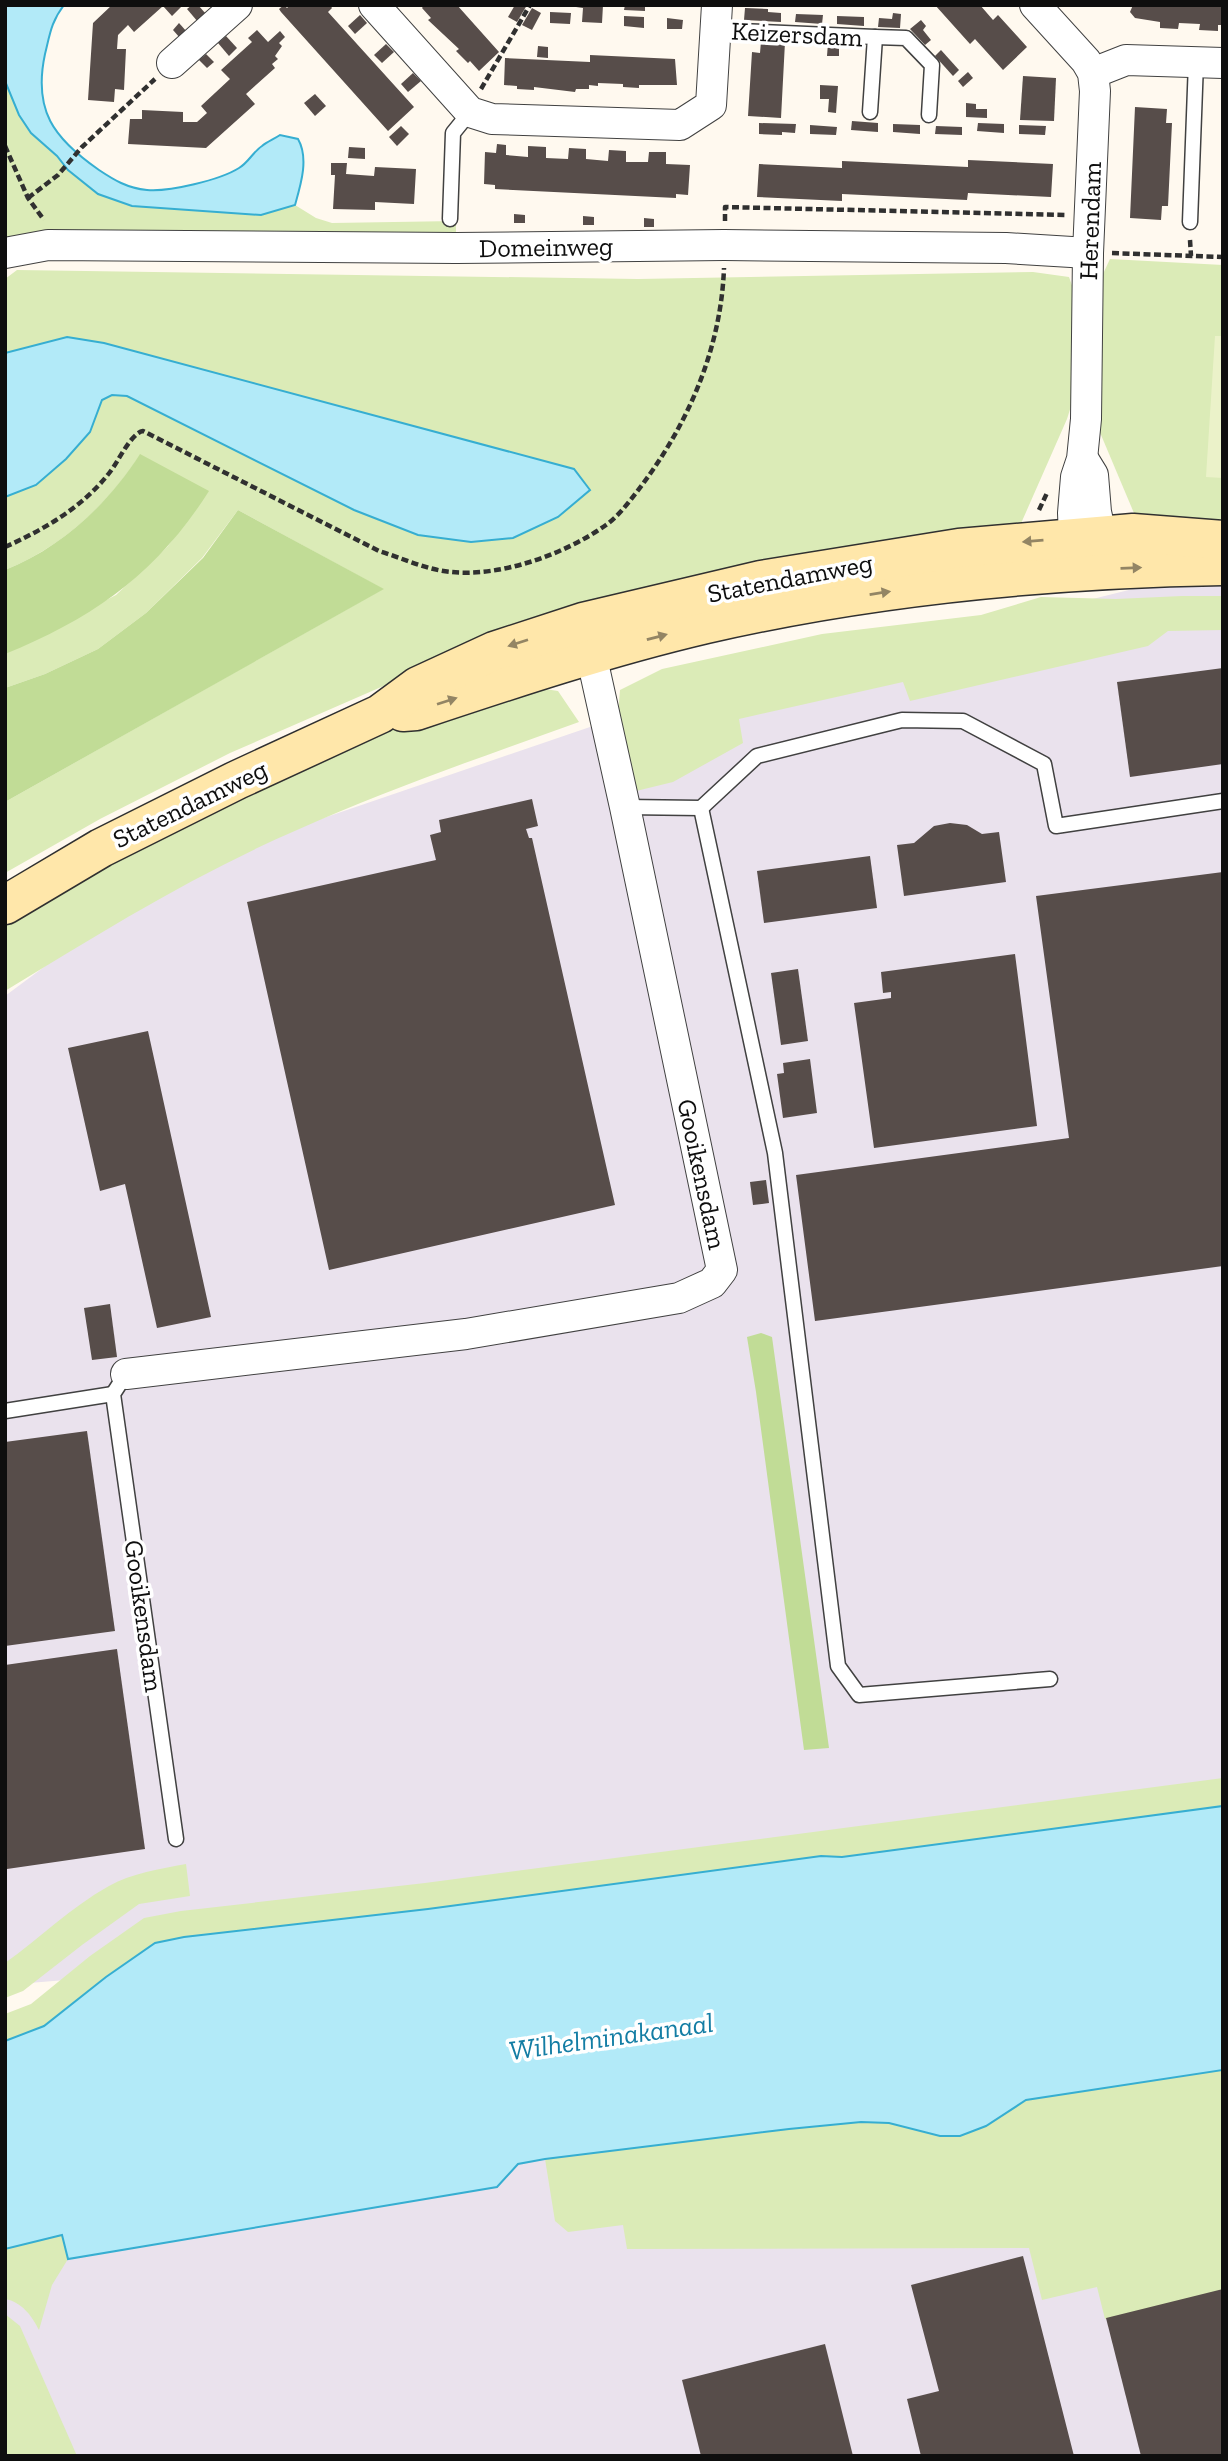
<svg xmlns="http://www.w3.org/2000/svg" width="1228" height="2461" font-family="'Zilla Slab',serif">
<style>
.industrial{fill:#eae2ed}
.green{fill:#dbebb7}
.forest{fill:#c1dc96}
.pitch{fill:#ebf2c9}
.water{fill:#b2eaf8;stroke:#36aed1;stroke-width:2}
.building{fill:#574d4a}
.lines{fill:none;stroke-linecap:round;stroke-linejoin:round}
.service-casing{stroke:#414141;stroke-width:17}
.minor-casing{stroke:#414141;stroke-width:32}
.secondary-casing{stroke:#303030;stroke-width:41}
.path{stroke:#303030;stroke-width:4.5;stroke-dasharray:7 3.5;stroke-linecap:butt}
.service{stroke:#fff;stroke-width:14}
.minor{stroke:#fff;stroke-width:30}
.secondary{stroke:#ffe7aa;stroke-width:38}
.oneway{fill:#938564}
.labels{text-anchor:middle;stroke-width:7;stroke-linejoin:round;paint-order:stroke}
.street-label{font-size:26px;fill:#0e0e0e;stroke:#fff}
.water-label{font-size:28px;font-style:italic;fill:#137da4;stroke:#fff}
</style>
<rect width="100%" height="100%" fill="#fff9ef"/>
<g class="industrial">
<path d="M1223 584V1884L5 1985V996L177 868 628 714 1145 586Z"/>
<path d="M1223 2054V2456H5V2256L85 2220Z"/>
</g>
<g class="green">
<path d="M5 81 19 115 31 133 57 156 68 170 98 194 261 215 295 205 316 218 332 223 456 221V241L5 239Z"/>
<path d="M1110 259 1223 265V531L1139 525 1096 423 1102 276Z"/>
<path d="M17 270 638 279 1033 272 1069 277 1078 302 1072 403 1067 419 1019 528 482 643 230 753 100 819 5 873V802L383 589 238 510 202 558 146 613 98 649 45 674 5 688V652L116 595 168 546 208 492 140 455C108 504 61 548 5 570V497L36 484 90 432 102 400 112 395 127 396 574 469 104 343 67 337 5 353V279Z"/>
<path d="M1182 596H1223V630L1168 631 1148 646 910 701 903 682 739 719 743 743 673 782 632 792 618 714 620 690 662 669 822 634 981 615 1041 597 1116 599Z"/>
<path d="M545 689 558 691 579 722C484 756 389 789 297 830 195 874 100 933 5 991V915L376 729Z"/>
<path d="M1223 1778V1806L842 1857 821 1856 428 1909 184 1937 44 2026 5 2041V2014L31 2004 90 1956 144 1918 181 1911 425 1883Z"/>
<path d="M186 1864 190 1896 139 1904 82 1945 23 1991 5 1998V1963C40 1938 71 1907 109 1886 132 1873 160 1869 186 1864Z"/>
<path d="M1223 2070V2290L1105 2319 1097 2287 1042 2300 1029 2248 627 2249 623 2225 568 2232 555 2221 545 2159 789 2129 861 2122 889 2123 940 2136H960L986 2126 1026 2100Z"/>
<path d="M63 2235 68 2259 52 2285 39 2330C32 2316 22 2302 5 2299V2249Z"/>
<path d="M5 2314 20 2326 77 2456H5Z"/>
</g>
<g class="forest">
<path d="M140 454 209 491C157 573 94 618 5 654V570C61 548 108 504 140 454Z"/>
<path d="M238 510 384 589 5 802V688L45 674 98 649 146 613 203 558Z"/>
<path d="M761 1333 772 1337 829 1748 804 1750 756 1392 747 1337Z"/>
</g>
<path class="pitch" d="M1215 336H1223V478L1206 477Z"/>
<g class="water">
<path d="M5 5H64C51 22 50 34 45 54 33 110 53 138 99 170 114 180 127 188 147 190 169 192 220 180 239 168 248 163 253 152 262 146 267 142 274 139 280 135L298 139C309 158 301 184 295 205L261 215 132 206 98 194 68 170 57 156 31 133 19 115 5 81Z"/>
<path d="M67 337 104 343 574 469 590 490 558 517 513 538 471 542 418 535 354 510 127 396 112 395 102 400 90 432 66 459 36 485 5 497V353Z"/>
<path d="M1223 1806V2070L1026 2100 986 2126 960 2136H940L889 2123 861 2122 789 2129 545 2159 518 2164 497 2187 68 2259 62 2235 5 2249V2041L44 2026 106 1977 155 1943 184 1937 428 1909 821 1856 842 1857Z"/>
</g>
<g class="building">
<path d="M112 5H183L172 16 163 6 134 32 128 25 118 35 117 49H126L124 90 115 89 114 102 88 100 93 23Z"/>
<path d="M192 5H198L206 14 198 22 187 9Z"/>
<path d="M284 5 287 8 290 5H330L332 8 328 12 414 107 388 131 281 12 279 9Z"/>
<path d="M424 5H457L499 52 479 71 470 61 468 63 456 51 459 49 428 20 431 18 422 8Z"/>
<path d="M515 5H527L517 22 508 17Z"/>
<path d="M576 5H603L602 23 582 22 583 8 576 7Z"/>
<path d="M625 5H645V11L624 10Z"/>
<path d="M935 5H980L993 20 998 15 1027 47 1003 70 975 39 970 44Z"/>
<path d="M1133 5H1223V25H1218V31L1199 30 1200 24 1179 23 1178 29 1160 28V22L1135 18 1130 12Z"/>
<path d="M532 8 541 13 532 30 522 25Z"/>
<path d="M745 8 768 9V12L781 13V22L744 20Z"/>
<path d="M550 12 571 13 570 24 550 23Z"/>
<path d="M893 13 901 14 900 28 878 27 879 18 892 19Z"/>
<path d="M796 14 823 15 822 24 795 22Z"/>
<path d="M360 15 367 23 355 34 348 26Z"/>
<path d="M624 16 644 17V28L624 26Z"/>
<path d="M837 16 864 17V26L837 24Z"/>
<path d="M667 18 683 20 682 29H667Z"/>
<path d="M921 20 926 26 923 30 931 40 925 45 910 29Z"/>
<path d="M179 23 187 32 180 38 173 30Z"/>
<path d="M257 30 268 42 280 31 285 37 279 43 282 46 275 56 278 59 272 64 275 68 246 94 255 104 206 148 128 144 130 119H142V110L183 112V122H197L207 113 201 106 230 79 221 70 252 42 248 38Z"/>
<path d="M226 36 237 48 229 56 218 43Z"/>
<path d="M761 41 785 42 781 118 748 116 752 52 760 53Z"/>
<path d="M828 43 839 44V56H827Z"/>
<path d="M386 44 394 52 382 63 374 55Z"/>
<path d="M538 46 548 47V58L537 57Z"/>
<path d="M941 50 959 70 953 76 935 56Z"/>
<path d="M206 54 214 62 207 68 199 60Z"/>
<path d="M590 55 675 59 677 85H639V88L623 87V84L598 83V86L589 85V89H576L575 92 534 87V90L517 89V86L504 85 505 58 590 62Z"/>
<path d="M968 72 973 78 963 87 958 81Z"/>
<path d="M413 73 421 81 408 92 401 84Z"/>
<path d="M1023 76 1056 78 1054 121 1020 120Z"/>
<path d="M820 85 838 86 836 113 828 112 829 99H820Z"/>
<path d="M315 94 326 106 315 116 304 103Z"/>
<path d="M966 103 976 104V109H987V118L966 117Z"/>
<path d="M1135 107 1167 109 1166 123H1172L1168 206H1162L1161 220 1130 218Z"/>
<path d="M852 121 878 123V132L851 130Z"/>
<path d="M759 123 796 124 795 133 782 132V135L759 134Z"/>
<path d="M978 123 1004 124V133L977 131Z"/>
<path d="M893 124 920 125V134L893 132Z"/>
<path d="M810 125 837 127 836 135 810 134Z"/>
<path d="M1019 125 1046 126 1045 135 1019 134Z"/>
<path d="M401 126 409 134 397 146 389 137Z"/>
<path d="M936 126 962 127V135L935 134Z"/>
<path d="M497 144 506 145V155L528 157V146L546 147V158L568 159 569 148 586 149V159L608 161 609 150 626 151V162H648L649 152H666V164L690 165 688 195 676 194V198L495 189V185L484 184 485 152 496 153Z"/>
<path d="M349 147 365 148V159L348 158Z"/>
<path d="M968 160 1053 164 1051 197 968 193 967 200 842 194V201L757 197 759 164 842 168V161L968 167Z"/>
<path d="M331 163H347L346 174 374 176 375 167 416 169 414 204 375 202V210L333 209 335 175H331Z"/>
<path d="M514 214 525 215V223H514Z"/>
<path d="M583 216 594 217V225H583Z"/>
<path d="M644 218 654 219V227H644Z"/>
<path d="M1223 668V764L1130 777 1117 682Z"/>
<path d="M532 799 538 826 526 829 529 838H532L615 1205 329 1270 247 902 436 860 430 835 441 832 439 820Z"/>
<path d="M950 823 967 825 982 834 999 832 1006 882 904 896 897 845 914 843 934 826Z"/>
<path d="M870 856 877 908 764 923 757 871Z"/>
<path d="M1223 872V1266L815 1321 796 1175 1069 1138 1036 896Z"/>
<path d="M1015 954 1037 1126 874 1148 854 1003 891 998V992L883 993 881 972Z"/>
<path d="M798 969 808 1041 781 1045 771 973Z"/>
<path d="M148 1031 211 1317 157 1328 125 1184 100 1191 68 1048Z"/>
<path d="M810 1059 817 1113 783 1118 777 1074 784 1073 783 1063Z"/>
<path d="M766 1180 769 1203 753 1205 750 1182Z"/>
<path d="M110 1304 117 1357 92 1360 84 1308Z"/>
<path d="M87 1431 115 1631 5 1646V1442Z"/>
<path d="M117 1649 145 1849 7 1869 5 1665Z"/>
<path d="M1023 2256 1074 2456H921L907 2399 939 2391 911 2285Z"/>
<path d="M1223 2289V2456H1141L1106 2318Z"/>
<path d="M825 2344 853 2456H701L682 2380Z"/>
</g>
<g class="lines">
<g class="service-casing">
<g id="service">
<path d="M716 30 875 37 870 112"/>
<path d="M875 37 906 38 932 65 929 115"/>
<path d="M450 219 453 133 470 112"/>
<path d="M1190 222 1196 62"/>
<path d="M625 807 701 808 757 756 902 720 963 721 1044 764 1056 826 1223 801"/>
<path d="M701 808 775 1153 838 1666 859 1695 1050 1679"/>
<path d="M126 1374 113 1394 176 1839"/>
<path d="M5 1411 113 1394"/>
</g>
</g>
<g class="minor-casing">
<g id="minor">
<path d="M374 5 470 112 492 119 680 125 711 105 717 5"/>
<path d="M1035 5 1086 61 1093 73 1095 91 1088 253 1086 419 1082 459 1076 477 1073 513 1074 537 1083 557"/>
<path d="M172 63 237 5"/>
<path d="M1093 73 1126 60 1223 63"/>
<path d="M5 253 48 245 456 248 724 245 1006 248 1088 253"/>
<path d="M1085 462 1093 475 1096 512 1101 535 1094 555"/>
<path d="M126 1374 466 1334 679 1298 712 1283 722 1270 625 807 587 636"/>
</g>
</g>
<g class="secondary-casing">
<g id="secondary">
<path d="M403 712 416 711C512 679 608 647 706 624 876 585 1049 569 1223 566"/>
<path d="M5 905 101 848 237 780 380 714 418 686 494 651 583 622 761 580 959 548 1133 533 1223 540"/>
</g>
</g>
<g class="path">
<path d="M481 89 530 5"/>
<path d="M5 146 28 198 44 220"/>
<path d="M28 198 58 175 82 147 155 79"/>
<path d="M725 221V207L1066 215"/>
<path d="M1190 240 1191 256"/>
<path d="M1112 253 1223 257"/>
<path d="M1039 510 1047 493"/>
<path d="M5 547C45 529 83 507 110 472 118 462 131 433 143 431L379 551C402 558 427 570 451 572 502 577 565 554 606 525 620 515 632 498 642 485 689 422 721 348 724 268"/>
</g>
<use href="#service" class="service"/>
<use href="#minor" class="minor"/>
<use href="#secondary" class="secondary"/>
</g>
<defs><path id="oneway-solid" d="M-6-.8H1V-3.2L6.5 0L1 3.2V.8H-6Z" transform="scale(1.75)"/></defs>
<g class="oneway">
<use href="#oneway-solid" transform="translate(1033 541) rotate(175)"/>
<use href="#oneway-solid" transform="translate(1131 568) rotate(-2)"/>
<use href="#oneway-solid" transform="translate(880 593) rotate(-9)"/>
<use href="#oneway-solid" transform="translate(657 637) rotate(-15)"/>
<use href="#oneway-solid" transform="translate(518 643) rotate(162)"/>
<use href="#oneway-solid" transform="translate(447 701) rotate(-18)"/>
</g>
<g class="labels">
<g class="street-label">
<text transform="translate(797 34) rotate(3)" y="9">Keizersdam</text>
<text transform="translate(1090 221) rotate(-88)" y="9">Herendam</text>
<text transform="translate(546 247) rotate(-1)" y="9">Domeinweg</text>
<text transform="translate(790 578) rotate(-11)" y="9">Statendamweg</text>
<text transform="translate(190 804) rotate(-26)" y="9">Statendamweg</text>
<text transform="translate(702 1174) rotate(78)" y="9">Gooikensdam</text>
<text transform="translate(144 1616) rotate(82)" y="9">Gooikensdam</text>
</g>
<g class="water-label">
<text transform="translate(611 2036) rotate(-8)" y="10">Wilhelminakanaal</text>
</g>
</g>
<rect width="1228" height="2461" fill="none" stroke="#0e0e0e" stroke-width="14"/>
</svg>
